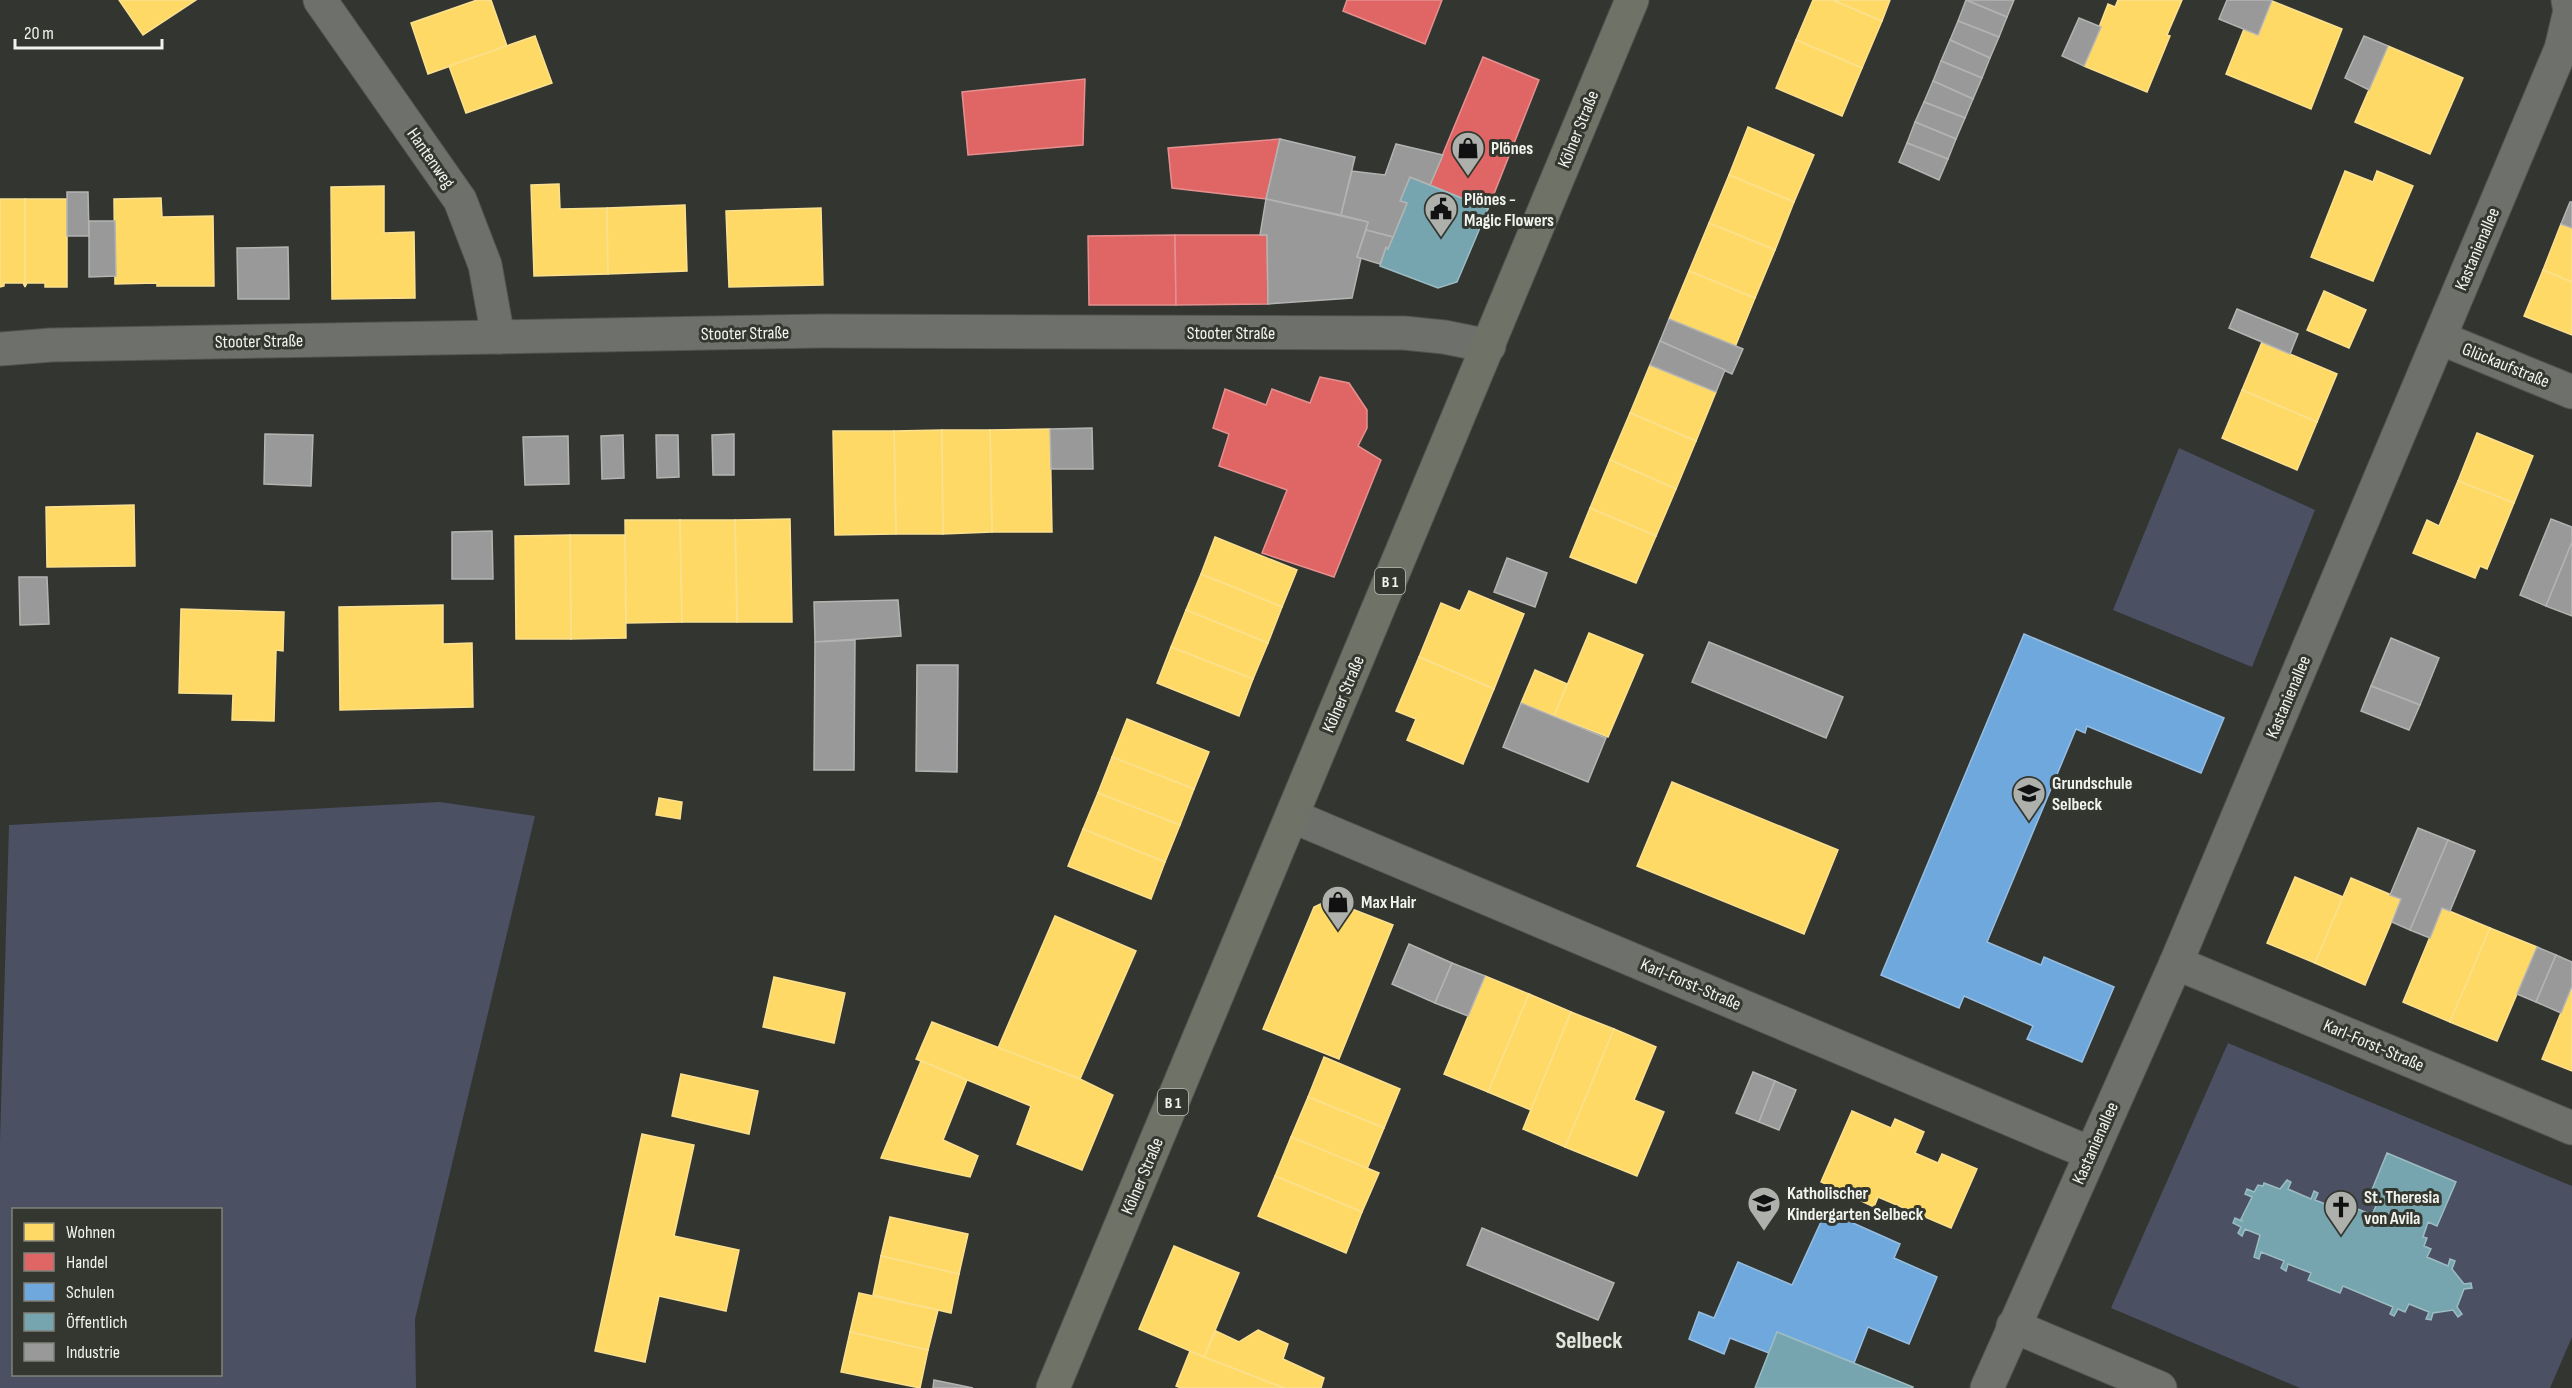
<svg xmlns="http://www.w3.org/2000/svg" width="2572" height="1388" font-family="'Sofia Sans Condensed',sans-serif">
<style>
.green{fill:#4b5062;fill-rule:evenodd}
.homes{fill:#ffd966;stroke:#fbe18f;stroke-width:1.5}
.shops{fill:#e06666;stroke:#e5908f;stroke-width:1.5}
.schools{fill:#6fa8dc;stroke:#96bee1;stroke-width:1.5}
.public{fill:#76a5af;stroke:#9bbcc2;stroke-width:1.5}
.industry{fill:#999;stroke:#b3b4b2;stroke-width:1.5}
.lines{fill:none;stroke-linecap:round;stroke-linejoin:round}
.minor-casing{stroke:#535450;stroke-width:35}
.primary-casing{stroke:#535450;stroke-width:35}
.minor{stroke:#6e706c;stroke-width:33}
.primary{stroke:#6e7267;stroke-width:33}
.labels{text-anchor:middle;stroke-width:6;stroke-linejoin:round;paint-order:stroke}
.shield{fill:#34372f;stroke:#b8bbb5;stroke-width:1.5}
.shield-label{font-size:16px;font-weight:bold;fill:#f1f3ee}
.street-label{font-size:18px;fill:#f1f3ee;stroke:#34372f}
.poi-label{font-size:18px;font-weight:bold;fill:#f1f3ee;stroke:#34372f;text-anchor:start}
.district-label{font-size:24px;font-weight:bold;fill:#e1e5db;stroke:#34372f}
</style>
<rect width="100%" height="100%" fill="#333531"/>
<g class="green">
<path d="M2179 448 2315 510 2252 667 2113 610Z"/>
<path d="M440 802 535 816 415 1319 416 1388H0V1141L9 825ZM14 1210H220V1374H14Z"/>
<path d="M2228 1043 2572 1186V1337L2550 1388H2300L2111 1308Z"/>
</g>
<g class="homes">
<path d="M119 0H196L143 35Z"/>
<path d="M477 0H491L507 46 428 74 411 23Z"/>
<path d="M1813 0H1833L1882 21 1862 68 1796 40Z"/>
<path d="M1833 0H1890L1882 21Z"/>
<path d="M2118 0H2182L2167 35 2170 36 2147 92 2084 66 2108 4 2115 7Z"/>
<path d="M2272 1 2342 29 2311 109 2226 74 2244 29 2258 35Z"/>
<path d="M535 36 552 83 466 113 449 66Z"/>
<path d="M1796 40 1862 68 1842 116 1776 88Z"/>
<path d="M2388 46 2463 78 2430 154 2355 122Z"/>
<path d="M1748 127 1814 155 1794 202 1729 175Z"/>
<path d="M2345 171 2373 182 2377 171 2413 186 2373 281 2311 257Z"/>
<path d="M1729 175 1794 202 1775 250 1709 223Z"/>
<path d="M559 184 560 209 607 208 608 274 534 276 531 185Z"/>
<path d="M384 186V233L414 232 415 298 332 299 331 187Z"/>
<path d="M161 198 162 217 213 216 214 286H157V283L115 284 114 199Z"/>
<path d="M0 199H25V287L23 283H4V286L0 287Z"/>
<path d="M25 199H67V287H45V283H27L25 287Z"/>
<path d="M685 205 687 271 608 274 607 208Z"/>
<path d="M821 208 823 285 729 287 726 211Z"/>
<path d="M1709 223 1775 250 1755 298 1689 271Z"/>
<path d="M2561 224 2572 228V282L2543 270Z"/>
<path d="M2543 270 2572 282V335L2524 316Z"/>
<path d="M1689 271 1755 298 1735 347 1669 319Z"/>
<path d="M2324 291 2366 310 2349 348 2307 330Z"/>
<path d="M2262 342 2337 374 2317 422 2242 390Z"/>
<path d="M1650 365 1716 392 1696 441 1630 413Z"/>
<path d="M2242 390 2317 422 2297 470 2222 438Z"/>
<path d="M1630 413 1696 441 1676 489 1610 460Z"/>
<path d="M1050 429 1052 532H992L990 430Z"/>
<path d="M942 430 943 534H896L894 431Z"/>
<path d="M942 430H990L992 532 943 534Z"/>
<path d="M833 431H894L896 534 835 535Z"/>
<path d="M2477 433 2533 456 2514 503 2458 481Z"/>
<path d="M1610 460 1676 489 1656 536 1590 508Z"/>
<path d="M2458 481 2514 503 2487 569 2480 566 2475 578 2413 553 2427 520 2439 526Z"/>
<path d="M134 505 135 566 47 567 46 507Z"/>
<path d="M1590 508 1656 536 1636 583 1570 557Z"/>
<path d="M790 519 792 622H737L735 520Z"/>
<path d="M625 520H680L682 622 626 623Z"/>
<path d="M680 520H735L737 622H682Z"/>
<path d="M570 535H625L626 638 571 639Z"/>
<path d="M570 535 571 639H516L515 536Z"/>
<path d="M1215 537 1297 570 1282 607 1201 574Z"/>
<path d="M1201 574 1282 607 1268 643 1186 610Z"/>
<path d="M1469 591 1524 614 1494 689 1419 657 1441 603 1460 611Z"/>
<path d="M443 605V644L472 643 473 707 340 710 339 607Z"/>
<path d="M181 609 284 612 283 651 276 650 274 721 232 720 233 694 179 693Z"/>
<path d="M1186 610 1268 643 1253 679 1171 647Z"/>
<path d="M1589 633 1643 655 1608 737 1554 716Z"/>
<path d="M1171 647 1253 679 1239 716 1157 683Z"/>
<path d="M1419 657 1494 689 1463 764 1407 740 1416 719 1396 711Z"/>
<path d="M1535 670 1567 684 1554 716 1521 703Z"/>
<path d="M1127 719 1209 752 1194 789 1112 757Z"/>
<path d="M1112 757 1194 789 1180 825 1098 793Z"/>
<path d="M1672 782 1838 850 1804 934 1637 866Z"/>
<path d="M1098 793 1180 825 1165 862 1083 829Z"/>
<path d="M659 798 682 802 680 819 656 815Z"/>
<path d="M1083 829 1165 862 1151 899 1068 866Z"/>
<path d="M2295 877 2343 897 2315 963 2267 943Z"/>
<path d="M2351 878 2401 899 2365 985 2315 963Z"/>
<path d="M1329 900 1393 925 1339 1059 1263 1029 1314 907Z"/>
<path d="M2442 908 2490 928 2450 1022 2403 1002Z"/>
<path d="M1055 916 1136 951 1080 1079 998 1048Z"/>
<path d="M2490 928 2537 947 2497 1041 2450 1022Z"/>
<path d="M1485 976 1529 994 1488 1092 1444 1074Z"/>
<path d="M774 977 845 993 834 1043 763 1027Z"/>
<path d="M2572 986V1071L2542 1059Z"/>
<path d="M1529 994 1571 1012 1531 1110 1488 1092Z"/>
<path d="M1571 1012 1614 1029 1565 1147 1523 1129Z"/>
<path d="M932 1022 1080 1079 1113 1095 1082 1170 1017 1144 1031 1106 916 1059Z"/>
<path d="M1614 1029 1656 1047 1634 1100 1664 1112 1637 1176 1565 1147Z"/>
<path d="M1324 1057 1400 1089 1384 1128 1308 1097Z"/>
<path d="M921 1061 967 1080 943 1140 978 1156 970 1177 881 1158Z"/>
<path d="M681 1074 758 1091 749 1134 672 1116Z"/>
<path d="M1308 1097 1384 1128 1367 1169 1291 1137Z"/>
<path d="M1852 1111 1891 1128 1895 1119 1924 1132 1915 1153 1938 1163 1942 1154 1977 1169 1951 1228 1878 1197 1874 1207 1821 1182Z"/>
<path d="M642 1134 694 1145 674 1236 739 1250 726 1311 659 1296 645 1362 595 1351Z"/>
<path d="M1291 1137 1379 1173 1362 1212 1275 1176Z"/>
<path d="M1275 1176 1362 1212 1346 1253 1258 1216Z"/>
<path d="M890 1217 968 1234 959 1274 881 1256Z"/>
<path d="M1174 1246 1239 1273 1204 1357 1139 1329Z"/>
<path d="M881 1256 959 1274 951 1313 873 1295Z"/>
<path d="M859 1293 938 1310 928 1350 850 1332Z"/>
<path d="M1258 1330 1288 1344 1283 1359 1324 1378 1321 1388H1284L1204 1357 1216 1331 1239 1342Z"/>
<path d="M850 1332 928 1350 920 1388 841 1372Z"/>
<path d="M1190 1351 1204 1357 1284 1388H1181L1176 1386Z"/>
</g>
<g class="shops">
<path d="M1347 0H1442L1425 44 1343 11Z"/>
<path d="M1483 57 1539 80 1488 209 1430 185Z"/>
<path d="M1085 79 1083 145 968 155 962 92Z"/>
<path d="M1280 139 1266 199 1172 188 1168 148Z"/>
<path d="M1175 235 1176 305H1089L1088 236Z"/>
<path d="M1175 235H1267L1268 304 1176 305Z"/>
<path d="M1320 377 1349 383 1367 410V428L1358 446 1381 460 1334 577 1262 553 1287 490 1219 466 1229 434 1213 428 1225 389 1266 405 1272 389 1310 403Z"/>
</g>
<g class="schools">
<path d="M2024 634 2224 718 2201 773 2087 726 2085 733 2076 729 1987 942 2041 965 2044 957 2114 987 2082 1062 2027 1039 2033 1026 1964 996 1959 1008 1881 975Z"/>
<path d="M1826 1211 1900 1244 1894 1258 1937 1277 1909 1344 1868 1327 1854 1363 1777 1332 1769 1353 1730 1338 1724 1354 1689 1339 1699 1312 1714 1318 1738 1262 1792 1285Z"/>
</g>
<g class="public">
<path d="M1410 177 1488 209 1457 282 1438 288 1380 266 1386 247 1388 249 1407 203 1400 201Z"/>
<path d="M2387 1153 2456 1182 2437 1226 2428 1222 2423 1237 2427 1238 2424 1246 2431 1249 2427 1257 2448 1266 2450 1259 2455 1261 2452 1269 2464 1284 2471 1283 2472 1288 2464 1289 2457 1307 2462 1314 2458 1317 2453 1310 2433 1313 2431 1320 2426 1319 2429 1312 2409 1304 2405 1312 2398 1309 2394 1316 2390 1314 2393 1307 2343 1286 2340 1293 2308 1280 2311 1273 2288 1264 2286 1271 2281 1268 2284 1261 2261 1252 2259 1259 2254 1257 2260 1235 2245 1229 2242 1236 2238 1233 2241 1227 2233 1223 2235 1218 2242 1221 2241 1219 2252 1197 2245 1194 2247 1189 2254 1192 2258 1185 2263 1186 2264 1183 2280 1189 2287 1180 2291 1182 2288 1189 2311 1199 2314 1191 2318 1193 2315 1200 2338 1209 2341 1202 2372 1215 2378 1201 2369 1197Z"/>
<path d="M1777 1332 1913 1387 1912 1388H1755Z"/>
</g>
<g class="industry">
<path d="M1966 0H2014L2007 17Z"/>
<path d="M1966 0 2007 17 1999 37 1958 21Z"/>
<path d="M2227 0H2272L2258 35 2219 19Z"/>
<path d="M2079 18 2101 27 2084 66 2062 56Z"/>
<path d="M1958 21 1999 37 1990 58 1950 40Z"/>
<path d="M2364 36 2388 46 2369 90 2345 78Z"/>
<path d="M1950 40 1990 58 1982 78 1941 61Z"/>
<path d="M1941 61 1982 78 1973 99 1933 81Z"/>
<path d="M1933 81 1973 99 1965 118 1924 102Z"/>
<path d="M1924 102 1965 118 1956 139 1915 122Z"/>
<path d="M1915 122 1956 139 1948 159 1907 143Z"/>
<path d="M1280 139 1355 157 1341 215 1266 199Z"/>
<path d="M1907 143 1948 159 1939 180 1899 162Z"/>
<path d="M1396 144 1443 155 1430 185 1410 177 1400 201 1407 203 1393 237 1366 230 1368 222 1341 215 1352 171 1385 175Z"/>
<path d="M67 192H88L89 236H67Z"/>
<path d="M1266 199 1368 222 1357 257 1361 258 1352 298 1268 304 1267 235H1260Z"/>
<path d="M2570 202H2572V228L2561 224Z"/>
<path d="M89 221H115L116 276 89 277Z"/>
<path d="M1366 230 1393 237 1388 249 1386 247 1380 264 1357 257Z"/>
<path d="M288 247 289 299H238L237 248Z"/>
<path d="M2237 309 2298 334 2290 354 2229 328Z"/>
<path d="M1669 319 1743 349 1732 374 1660 341Z"/>
<path d="M1660 341 1725 370 1716 392 1650 365Z"/>
<path d="M1092 428 1093 469H1051L1050 429Z"/>
<path d="M265 434 313 435 311 486 264 484Z"/>
<path d="M734 434V475H713L712 435Z"/>
<path d="M623 435 624 478 602 479 601 436Z"/>
<path d="M656 435H678L679 477 657 478Z"/>
<path d="M568 436 569 484 525 485 523 437Z"/>
<path d="M2551 519 2572 527V542L2546 606 2520 595Z"/>
<path d="M492 531 493 579H452V532Z"/>
<path d="M2572 542V616L2546 606Z"/>
<path d="M1507 558 1547 573 1535 607 1494 592Z"/>
<path d="M19 577H47L49 624 20 625Z"/>
<path d="M898 600 901 636 815 642 814 602Z"/>
<path d="M2391 638 2439 658 2420 705 2371 686Z"/>
<path d="M855 640 854 770H814L815 642Z"/>
<path d="M1709 642 1843 697 1826 738 1692 682Z"/>
<path d="M917 665H958L957 772 916 771Z"/>
<path d="M2371 686 2420 705 2409 730 2361 711Z"/>
<path d="M1521 703 1606 738 1588 782 1503 747Z"/>
<path d="M2418 828 2448 840 2410 930 2392 922 2401 899 2390 895Z"/>
<path d="M2448 840 2475 851 2450 911 2442 908 2430 938 2410 930Z"/>
<path d="M1409 944 1452 963 1435 1003 1392 984Z"/>
<path d="M2537 947 2556 955 2536 1002 2517 994Z"/>
<path d="M2556 955 2572 962V986L2561 1013 2536 1002Z"/>
<path d="M1452 963 1485 976 1468 1016 1435 1003Z"/>
<path d="M1753 1072 1775 1081 1759 1122 1736 1113Z"/>
<path d="M1775 1081 1796 1090 1779 1130 1759 1122Z"/>
<path d="M1482 1228 1614 1283 1598 1320 1467 1265Z"/>
<path d="M934 1380 973 1388H933Z"/>
</g>
<g class="lines">
<g class="minor-casing">
<g id="minor">
<path d="M320 0 460 200 485 265 498 337"/>
<path d="M2440 338 2572 392"/>
<path d="M0 349 51 345 823 331 1404 333 1444 337 1489 346"/>
<path d="M1292 816 2090 1153"/>
<path d="M2176 963 2572 1128"/>
<path d="M2013 1326 2160 1388"/>
<path d="M1987 1388 2176 963 2561 49 2570 11 2568 0"/>
</g>
</g>
<g class="primary-casing">
<path id="primary" d="M1053 1388 1632 0"/>
</g>
<use href="#minor" class="minor"/>
<use href="#primary" class="primary"/>
</g>
<defs>
<g id="shop-pin" transform="scale(1.725)"><path d="M0 17L-7.5 6A9.5 9.5 0 1 1 7.5 6Z" fill="#aeb0ac" stroke="#34372f"/><path d="M-5-2.5h2.3a2.7 3.5 0 0 1 5.4 0H5L5.5 6h-11ZM-1.5-2.5h3a1.5 2.3 0 0 0-3 0Z" fill="#111"/></g>
<g id="civic-pin" transform="scale(1.725)"><path d="M0 17L-7.5 6A9.5 9.5 0 1 1 7.5 6Z" fill="#aeb0ac" stroke="#34372f"/><path d="M-.6-6.5H3V-4.5H.6V-3L4-1V1h2V6H-6V1h2V-1L-.6-3ZM-1.2 2.5V6h2.4V2.5Z" fill="#111"/></g>
<g id="school-pin" transform="scale(1.725)"><path d="M0 17L-7.5 6A9.5 9.5 0 1 1 7.5 6Z" fill="#aeb0ac" stroke="#34372f"/><path d="M0-5L7-2L0 1L-7-2ZM-4 1L0 2.5L4 1V4Q0 6-4 4Z" fill="#111"/></g>
<g id="church-pin" transform="scale(1.725)"><path d="M0 17L-7.5 6A9.5 9.5 0 1 1 7.5 6Z" fill="#aeb0ac" stroke="#34372f"/><path d="M-1.2-6h2.4v3.5h3.3v2.4h-3.3V6h-2.4V-.1h-3.3v-2.4h3.3Z" fill="#111"/></g>
</defs>
<g fill-rule="evenodd">
<use href="#shop-pin" x="1468" y="148"/>
<use href="#civic-pin" x="1441" y="209"/>
<use href="#school-pin" x="2029" y="793"/>
<use href="#shop-pin" x="1338" y="902"/>
<use href="#school-pin" x="1764" y="1203"/>
<use href="#church-pin" x="2341" y="1207"/>
</g>
<g class="labels">
<g class="shield">
<rect x="1375" y="568" width="30" height="26" rx="4.5"/>
<rect x="1158" y="1089" width="30" height="26" rx="4.5"/>
</g>
<g class="shield-label">
<text x="1390" y="587">B 1</text>
<text x="1173" y="1108">B 1</text>
</g>
<g class="street-label">
<text transform="translate(1578 129) rotate(-68)" y="6">Kölner Straße</text>
<text transform="translate(431 158) rotate(55)" y="6">Hantenweg</text>
<text transform="translate(2477 249) rotate(-67)" y="6">Kastanienallee</text>
<text transform="translate(745 333) rotate(-1)" y="6">Stooter Straße</text>
<text x="1231" y="339">Stooter Straße</text>
<text transform="translate(259 341) rotate(-1)" y="6">Stooter Straße</text>
<text transform="translate(2506 365) rotate(22)" y="6">Glückaufstraße</text>
<text transform="translate(1343 694) rotate(-67)" y="6">Kölner Straße</text>
<text transform="translate(2288 697) rotate(-67)" y="6">Kastanienallee</text>
<text transform="translate(1691 984) rotate(23)" y="6">Karl-Forst-Straße</text>
<text transform="translate(2374 1045) rotate(23)" y="6">Karl-Forst-Straße</text>
<text transform="translate(2095 1143) rotate(-66)" y="6">Kastanienallee</text>
<text transform="translate(1142 1176) rotate(-67)" y="6">Kölner Straße</text>
</g>
<g class="poi-label">
<text x="1491" y="154">Plönes</text>
<text x="1464" y="205">Plönes -<tspan x="1464" dy="21">Magic Flowers</tspan></text>
<text x="2052" y="789">Grundschule<tspan x="2052" dy="21">Selbeck</tspan></text>
<text x="1361" y="908">Max Hair</text>
<text x="1787" y="1199">Katholischer<tspan x="1787" dy="21">Kindergarten Selbeck</tspan></text>
<text x="2364" y="1203">St. Theresia<tspan x="2364" dy="21">von Avila</tspan></text>
</g>
<g class="district-label">
<text x="1589" y="1348">Selbeck</text>
</g>
</g>
<rect x="12" y="1208" width="210" height="168" fill="#34372f" stroke="#80827b" stroke-width="1.5"/>
<rect x="24" y="1223" width="30" height="18" fill="#ffd966" stroke="#80827b" stroke-width="1.5"/>
<text x="66" y="1238" font-size="18" fill="#f1f3ee">Wohnen</text>
<rect x="24" y="1253" width="30" height="18" fill="#e06666" stroke="#80827b" stroke-width="1.5"/>
<text x="66" y="1268" font-size="18" fill="#f1f3ee">Handel</text>
<rect x="24" y="1283" width="30" height="18" fill="#6fa8dc" stroke="#80827b" stroke-width="1.5"/>
<text x="66" y="1298" font-size="18" fill="#f1f3ee">Schulen</text>
<rect x="24" y="1313" width="30" height="18" fill="#76a5af" stroke="#80827b" stroke-width="1.5"/>
<text x="66" y="1328" font-size="18" fill="#f1f3ee">Öffentlich</text>
<rect x="24" y="1343" width="30" height="18" fill="#999999" stroke="#80827b" stroke-width="1.5"/>
<text x="66" y="1358" font-size="18" fill="#f1f3ee">Industrie</text>
<path d="M15 39v9h147v-9" fill="none" stroke="#f1f3ee" stroke-width="3"/>
<text x="24" y="39" font-size="18" fill="#f1f3ee" stroke="#34372f" stroke-width="4.5" paint-order="stroke">20 m</text>
</svg>
